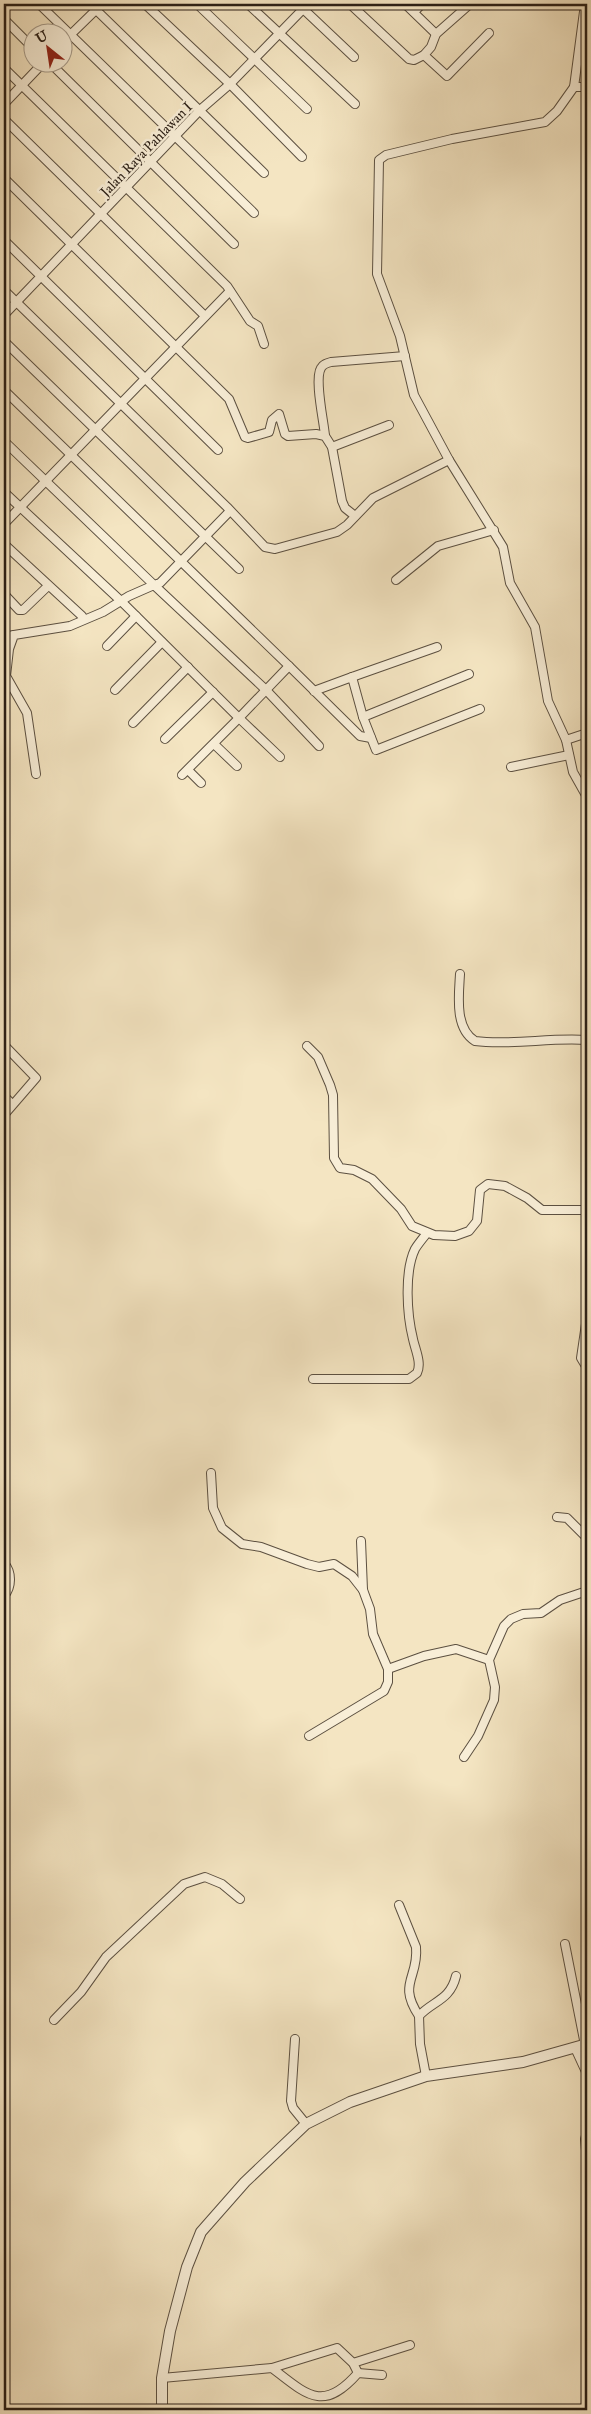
<svg xmlns="http://www.w3.org/2000/svg" width="591" height="2414" font-family="'IM FELL Great Primer',serif">
<style>
.lines{fill:none;stroke-linecap:round;stroke-linejoin:round}
.minor-casing{stroke:#5c5041;stroke-width:10}
.tertiary-casing{stroke:#5c5041;stroke-width:12}
.minor{stroke:#f8eed7;stroke-width:8}
.tertiary{stroke:#f8eed7;stroke-width:10}
.labels{text-anchor:middle;stroke-width:5;stroke-linejoin:round;paint-order:stroke}
.street-label{font-size:14px;fill:#2a1f16;stroke:#f8eed7}
</style>
<rect width="100%" height="100%" fill="#f4e5c2"/>
<filter id="stains"><feTurbulence type="fractalNoise" baseFrequency=".004" numOctaves="4"/><feColorMatrix values="0 0 0 0 .2 0 0 0 0 .09 0 0 0 0 .02 0 0 0 .5 -.17"/></filter>
<radialGradient id="worn" r=".72"><stop offset=".6" stop-color="#630" stop-opacity="0"/><stop offset="1" stop-color="#630" stop-opacity=".3"/></radialGradient>
<g class="lines">
<g class="minor-casing">
<g id="minor">
<path d="M39 4 254 213"/>
<path d="M90 4 264 173"/>
<path d="M145 4 230 84 302 157"/>
<path d="M197 4 307 109"/>
<path d="M248 4 355 104"/>
<path d="M298 4 354 57"/>
<path d="M350 4 409 59 414 60 424 55"/>
<path d="M405 4 436 34"/>
<path d="M470 4 436 34 431 47 424 55 447 76 489 33"/>
<path d="M585 4 574 87 557 111 545 122 452 139 386 155 379 160 377 274 400 336 414 395 449 460 503 547 510 583 535 627 548 701 566 740 573 772 587 797"/>
<path d="M414 12 422 4"/>
<path d="M4 19 32 47"/>
<path d="M62 43 102 4"/>
<path d="M49 62 234 244"/>
<path d="M4 68 227 286 250 321 258 326 264 344"/>
<path d="M574 87H587"/>
<path d="M4 104 44 62"/>
<path d="M4 119 205 316"/>
<path d="M4 178 229 399 245 437 248 438 269 432 272 420 279 414 285 434 288 436 316 434 325 436 332 447 342 501 345 508 355 516"/>
<path d="M4 240 218 450"/>
<path d="M4 290 227 507 265 547 275 549 337 532 347 525 373 498 449 460"/>
<path d="M4 315 200 110 230 84 308 4"/>
<path d="M4 341 239 569"/>
<path d="M4 390 289 666"/>
<path d="M325 436C324 422 314 379 321 368 323 364 327 363 331 362L405 356"/>
<path d="M4 441 154 585 160 583 230 511"/>
<path d="M332 447 389 425"/>
<path d="M4 492 122 602 239 718 289 666 360 736 371 738"/>
<path d="M4 524 230 291"/>
<path d="M4 544 82 616"/>
<path d="M396 580 438 546 494 530"/>
<path d="M4 594 19 610H23L48 586"/>
<path d="M4 637 14 635"/>
<path d="M107 646 136 616"/>
<path d="M469 674 363 717 376 750 480 709"/>
<path d="M352 677 437 647"/>
<path d="M115 690 162 642"/>
<path d="M314 691 352 677 363 717"/>
<path d="M133 723 188 667"/>
<path d="M165 739 213 692"/>
<path d="M566 740 587 733"/>
<path d="M214 744 237 766"/>
<path d="M511 767 569 755"/>
<path d="M188 770 201 783"/>
<path d="M36 774 27 713 6 676 9 649 14 635 70 626 103 612 129 596 154 585 266 690 319 746"/>
<path d="M182 775 239 718 280 757"/>
<path d="M460 974C459 994 454 1028 475 1041 512 1046 550 1037 587 1040"/>
<path d="M4 1018V1036"/>
<path d="M4 1045 36 1078 4 1115"/>
<path d="M307 1046 318 1057 330 1085 333 1095 334 1158 340 1168 354 1170 372 1179 401 1209 412 1226 434 1235 455 1236 469 1231 477 1221 480 1190 488 1184 505 1186 527 1198 542 1210H587"/>
<path d="M4 1096 12 1104"/>
<path d="M587 1317 581 1358 587 1368"/>
<path d="M313 1379H409L417 1373C422 1363 415 1349 413 1339 407 1315 404 1272 415 1249 418 1244 423 1238 427 1233"/>
<path d="M211 1473 213 1508 222 1528 242 1544 261 1547 307 1564 319 1567 334 1564 352 1576 363 1590"/>
<path d="M557 1517 567 1518 587 1538"/>
<path d="M361 1541 363 1590 370 1609 373 1634 388 1669 424 1656 456 1649 489 1660"/>
<path d="M4 1563C12 1572 12 1587 4 1596"/>
<path d="M309 1736 384 1691 388 1682V1669"/>
<path d="M464 1757 478 1736 494 1700 495 1687 489 1660 504 1626 511 1619 523 1614 541 1613 560 1600 587 1591"/>
<path d="M399 1905 416 1947C419 1978 397 1983 419 2016"/>
<path d="M565 1944 585 2045"/>
<path d="M54 2020 81 1992 106 1957 184 1884 205 1877 222 1884 240 1899"/>
<path d="M295 2039 291 2101 293 2108 306 2124"/>
<path d="M575 2048 587 2074"/>
<path d="M426 2076 420 2044 419 2016C432 2001 450 2001 456 1976"/>
<path d="M587 2132 585 2139 587 2162"/>
<path d="M353 2363 410 2345"/>
<path d="M272 2368 337 2348 353 2363 358 2373"/>
<path d="M162 2378 272 2368C307 2395 323 2413 358 2373L382 2375"/>
</g>
</g>
<g class="tertiary-casing">
<path id="tertiary" d="M162 2410V2378L170 2331 187 2267 201 2232 245 2182 306 2124 350 2102 426 2076 523 2062 587 2044"/>
</g>
<use href="#minor" class="minor"/>
<use href="#tertiary" class="tertiary"/>
</g>
<g class="labels">
<g class="street-label">
<text transform="translate(146 149) rotate(-46)" y="5">Jalan Raya Pahlawan I</text>
</g>
</g>
<rect width="591" height="2414" fill="none" stroke="#f4e5c2" stroke-width="20"/>
<rect x="5" y="5" width="581" height="2404" fill="none" stroke="#2a1f16" stroke-width="2.5"/>
<rect x="10" y="10" width="571" height="2394" fill="none" stroke="#2a1f16"/>
<g transform="translate(48 48) rotate(330)"><circle r="24" fill="#f8eed7" stroke="#a69b8a"/>
<path d="M0-4L9 19L0 12L-9 19Z" fill="#8f2418"/>
<text y="-8" font-size="14" font-weight="bold" text-anchor="middle" fill="#2a1f16">U</text>
</g>
<rect width="100%" height="100%" filter="url(#stains)"/>
<rect width="100%" height="100%" fill="url(#worn)"/>
</svg>
